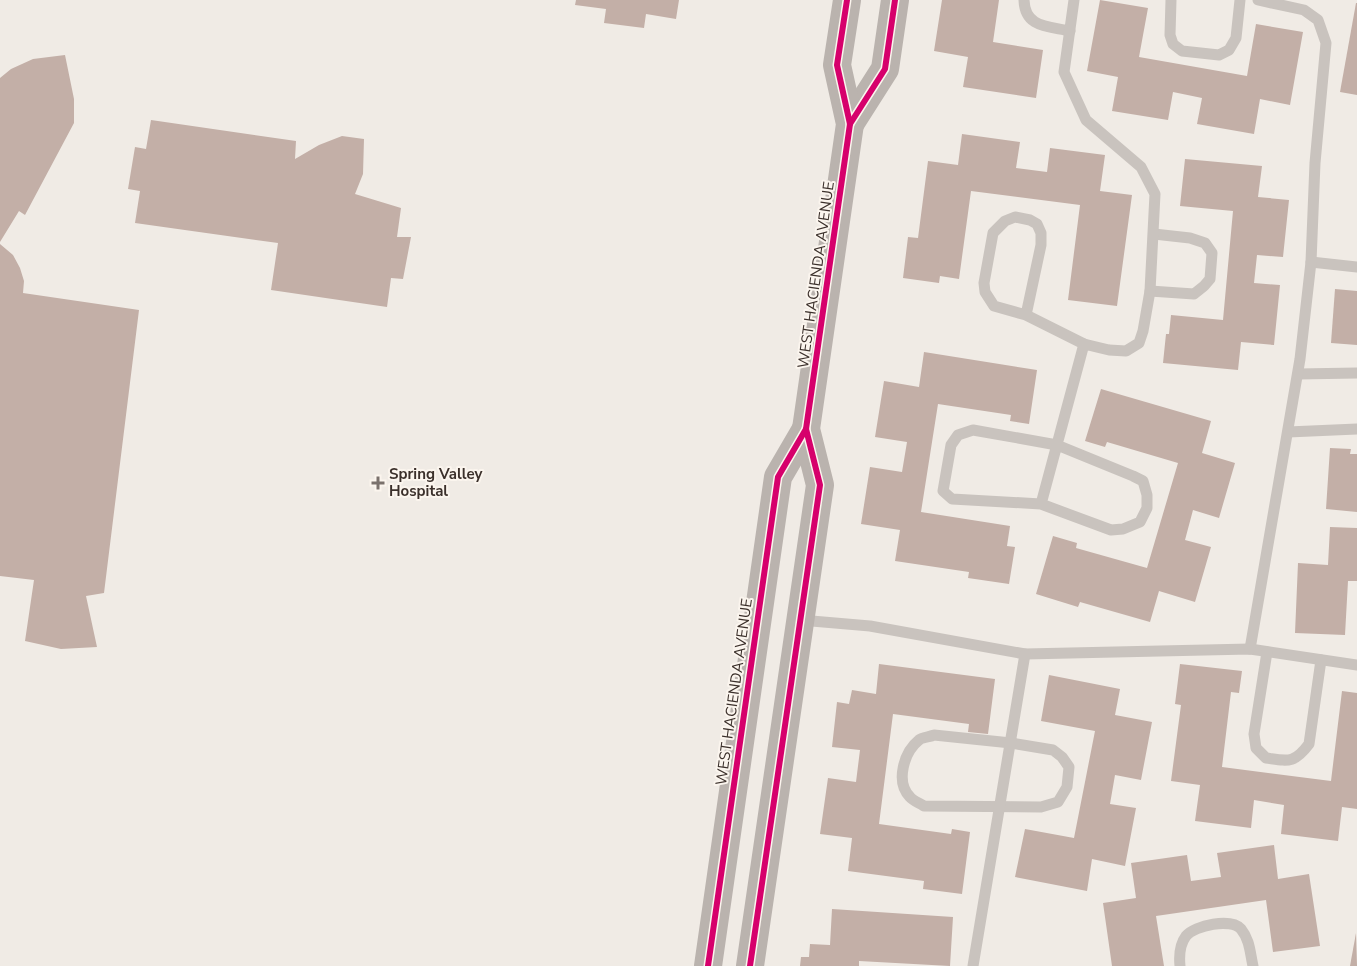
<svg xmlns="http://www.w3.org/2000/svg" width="1357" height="966" font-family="'Nunito Sans',sans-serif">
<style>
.building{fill:#c3afa7}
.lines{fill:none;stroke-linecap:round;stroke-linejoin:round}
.lane{stroke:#c9c3be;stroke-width:11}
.secondary{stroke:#bab3ae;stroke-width:28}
.cycleway-casing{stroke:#fbf5ee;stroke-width:9}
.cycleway{stroke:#d6006c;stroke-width:6}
.poi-dot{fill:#7a716c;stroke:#fbf5ee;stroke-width:2}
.labels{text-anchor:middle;stroke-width:4;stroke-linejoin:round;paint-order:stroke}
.street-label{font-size:15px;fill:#3b302b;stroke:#fbf5ee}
.poi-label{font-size:15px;font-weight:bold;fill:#3b302b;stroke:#fbf5ee;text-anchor:start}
</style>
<rect width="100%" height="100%" fill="#f0ebe5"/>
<g class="building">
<path d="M576 0H679L676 19 646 14 644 28 604 23 606 9 575 5Z"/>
<path d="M942 0H999L993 42 1043 50 1036 98 963 87 968 57 934 51Z"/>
<path d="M1100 0 1148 8 1139 57 1247 76 1256 24 1303 32 1290 105 1260 99 1254 134 1197 124 1202 98 1173 92 1168 120 1112 111 1118 77 1087 71Z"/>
<path d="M1356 3H1357V95L1340 92Z"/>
<path d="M65 55 74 99V123L25 215 19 211 0 242V78L11 69 33 59Z"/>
<path d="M151 120 296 141 295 159 319 145 342 136 364 139 363 174 355 194 401 208 397 237H411L403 279 391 278 387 307 271 290 278 243 135 223 140 191 128 189 135 147 146 149Z"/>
<path d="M962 134 1020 142 1016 168 1047 172 1050 148 1105 155 1100 191 1132 195 1117 306 1068 300 1080 205 971 191 959 279 940 276 939 283 903 278 908 237 918 238 928 161 958 165Z"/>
<path d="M1185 159 1262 166 1258 197 1289 200 1283 257 1257 255 1254 283 1280 285 1274 345 1241 342 1238 370 1163 363 1166 334H1169L1171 315 1223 320 1233 211 1180 206Z"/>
<path d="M0 244 13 255 20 268 24 281 23 293 139 310 104 593 86 596 97 647 61 649 25 641 34 580 0 576Z"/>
<path d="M1335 289 1357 291V345L1331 343Z"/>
<path d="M924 352 1037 370 1029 424 1010 421 1011 415 938 404 921 512 1010 526 1007 546 1015 547 1009 584 968 578 969 572 895 561 900 530 861 524 870 467 902 472 907 442 875 437 884 381 919 387Z"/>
<path d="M1101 389 1211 421 1202 453 1235 463 1219 518 1193 510 1185 540 1211 547 1195 602 1159 591 1150 622 1080 602 1078 607 1036 594 1053 536 1077 543 1076 548 1147 568 1178 463 1107 442 1105 447 1085 441Z"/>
<path d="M1330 448 1351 449 1350 454H1357V512L1326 509Z"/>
<path d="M1330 527 1357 528V581H1348L1345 635 1295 633 1298 563 1328 565Z"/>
<path d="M879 664 995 679 988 734 968 732 969 724 893 714 879 824 951 834 952 829 970 832 962 894 923 889 924 881 848 871 852 838 820 834 828 778 856 782 860 750 832 747 837 702 849 704 852 690 876 694Z"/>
<path d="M1180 664 1242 671 1239 693 1231 692 1222 767 1331 781 1342 691 1357 693V809L1342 807 1338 841 1281 834 1284 805 1254 800 1251 828 1195 821 1200 785 1171 781 1181 705 1175 704Z"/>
<path d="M1049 675 1120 689 1115 715 1152 722 1141 780 1115 775 1110 804 1136 808 1125 866 1092 859 1087 891 1015 877 1025 829 1074 838 1095 731 1041 721Z"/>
<path d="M1274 845 1278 879 1309 874 1320 946 1273 952 1266 900 1156 916 1164 966H1112L1103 903 1136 898 1131 863 1187 855 1191 881 1221 877 1217 853Z"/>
<path d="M832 909 953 917 950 966 859 961V966H800L801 957H809L810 944 830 945Z"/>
<path d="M1356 933 1357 966H1350Z"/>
</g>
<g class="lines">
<g class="lane">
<path d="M1024 0C1025 28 1048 26 1070 31"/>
<path d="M1171 0 1170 35 1173 44 1182 51 1219 55 1229 50 1236 38 1240 0"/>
<path d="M1311 262 1357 267"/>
<path d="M1150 291 1194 294 1204 286 1210 279 1212 253 1205 243 1190 238 1154 234"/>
<path d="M1026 315 994 306 985 292 984 283 993 233 1005 221 1015 217 1030 220 1037 224 1041 233V245L1026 315 1084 344"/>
<path d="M1298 374 1357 373"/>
<path d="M1288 432 1357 429"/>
<path d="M1041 504 1111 530 1123 529 1140 522 1147 508V495L1143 481 1133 476 1057 445 973 430 958 435 951 445 943 491 952 499 1041 504 1084 344 1109 350 1126 351 1139 343 1143 331 1150 291 1155 194 1141 167 1086 120 1064 72 1074 0"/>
<path d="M800 620 870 626 1025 654 1250 649 1357 665"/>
<path d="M1250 649 1300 359 1311 262 1315 163 1326 43 1318 20 1304 10 1258 0"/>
<path d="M1267 652 1254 734 1256 748 1266 758C1288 761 1294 764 1309 744L1321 660"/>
<path d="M934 735 1011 743 1053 750 1062 757 1069 767 1067 787 1058 802 1041 807 924 806C920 803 913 801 910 797 895 782 904 752 919 740 922 737 930 737 934 735Z"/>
<path d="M973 966 1025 654"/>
<path d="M1180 966C1179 956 1180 944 1186 936 1195 925 1231 918 1241 929 1250 940 1250 953 1253 966"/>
</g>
<g class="secondary">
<path d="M850 124 885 69 895 0"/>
<path d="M708 966 778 477 806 429"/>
<path d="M750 966 820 485 806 429 850 124 837 65 847 0"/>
</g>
<g class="cycleway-casing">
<g id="cycleway">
<path d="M850 124 885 69 895 0"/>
<path d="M708 966 778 477 806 429"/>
<path d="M750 966 820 485 806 429 850 124 837 65 847 0"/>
</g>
</g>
<use href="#cycleway" class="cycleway"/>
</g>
<path class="poi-dot" d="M375.5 475.5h5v5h5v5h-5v5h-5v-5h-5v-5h5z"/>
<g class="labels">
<g class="street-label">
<text transform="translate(816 275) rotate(-82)" y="5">WEST HACIENDA AVENUE</text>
<text transform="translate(734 692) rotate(-82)" y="5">WEST HACIENDA AVENUE</text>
</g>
<g class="poi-label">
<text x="389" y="479">Spring Valley<tspan x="389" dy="17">Hospital</tspan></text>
</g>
</g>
</svg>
